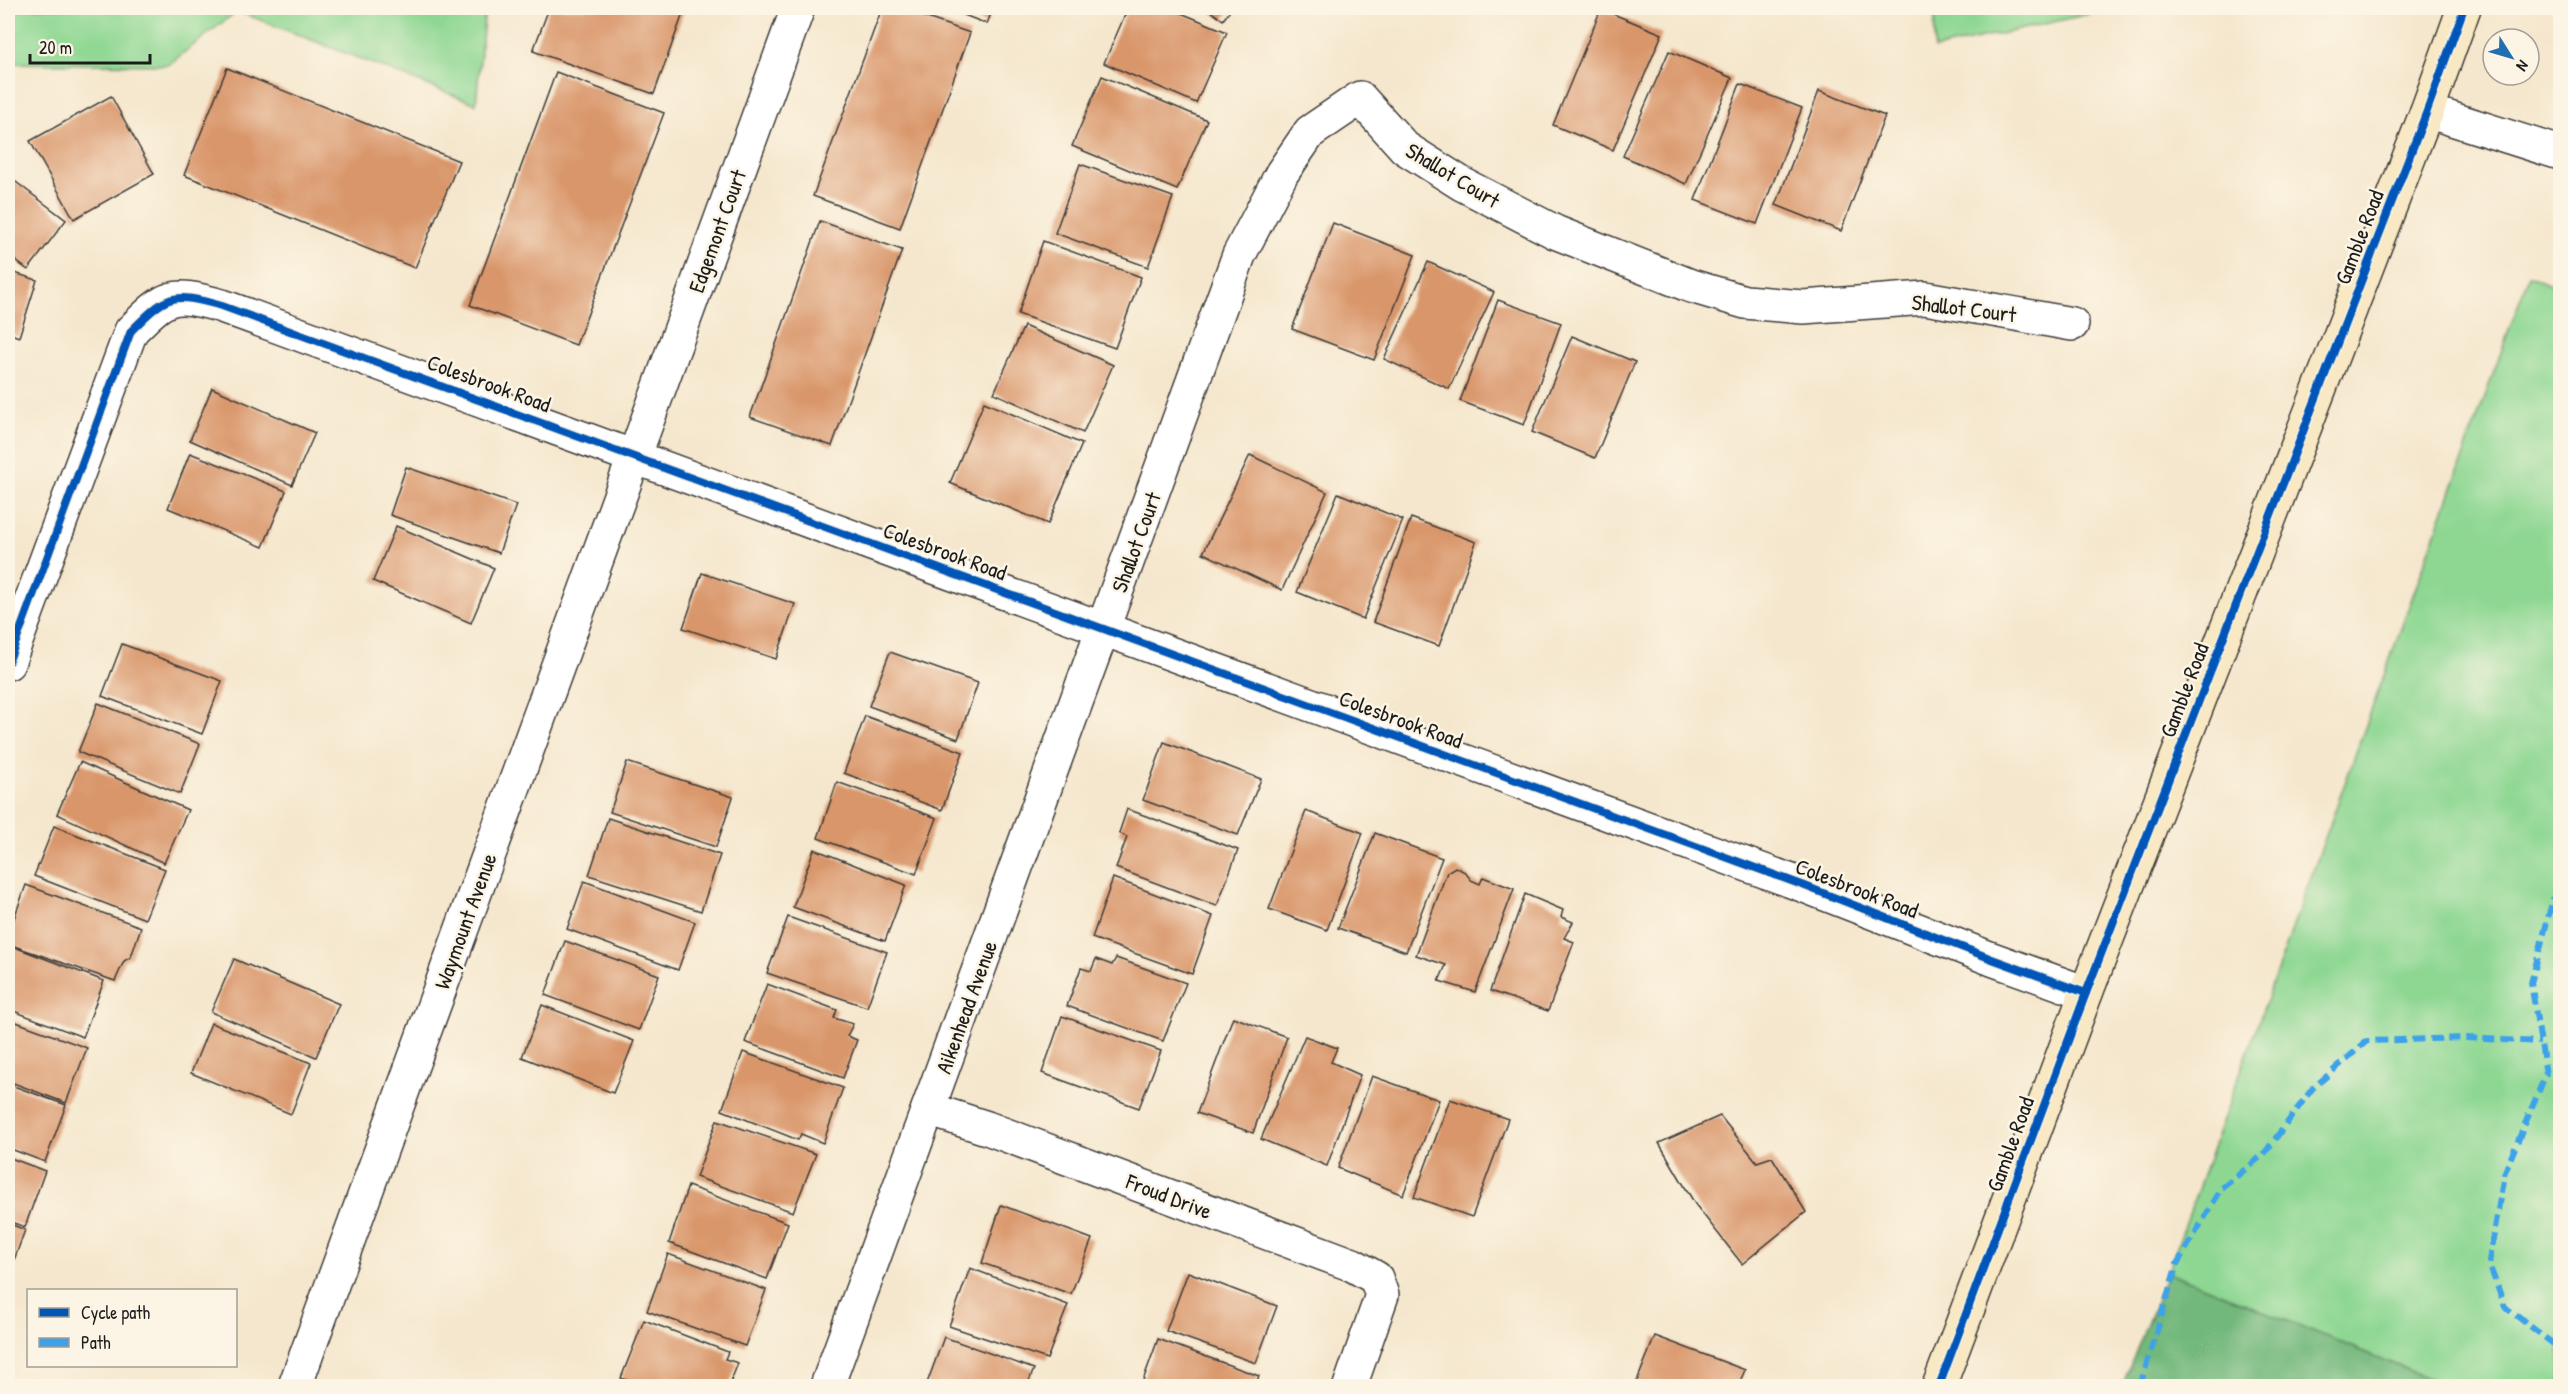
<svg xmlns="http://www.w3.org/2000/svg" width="2568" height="1394" font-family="'Patrick Hand',sans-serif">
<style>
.green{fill:#8dd792;stroke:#547a57;stroke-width:1.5}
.forest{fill:#72b87c;stroke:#476a4c;stroke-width:1.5}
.building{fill:#d9966a}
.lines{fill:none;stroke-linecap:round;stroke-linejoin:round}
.minor-casing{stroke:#3d3a37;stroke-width:36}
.tertiary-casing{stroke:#3d3a37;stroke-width:36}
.secondary-casing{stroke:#3d3a37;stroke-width:36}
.minor{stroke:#fff;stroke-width:33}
.tertiary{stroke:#fff;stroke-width:33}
.secondary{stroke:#f8e8c3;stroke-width:33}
.quiet{stroke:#3da2ea;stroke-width:6;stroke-dasharray:12 6;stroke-linecap:butt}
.cycleway-casing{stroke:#fcf5e5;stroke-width:11}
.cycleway{stroke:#0057b8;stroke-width:8}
.labels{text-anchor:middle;stroke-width:5;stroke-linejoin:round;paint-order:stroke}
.street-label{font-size:22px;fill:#1c1c1c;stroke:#fcf5e5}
</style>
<rect width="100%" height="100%" fill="#fcf5e5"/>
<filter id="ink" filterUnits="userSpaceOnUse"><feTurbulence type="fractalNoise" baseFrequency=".0167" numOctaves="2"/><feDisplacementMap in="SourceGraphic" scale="12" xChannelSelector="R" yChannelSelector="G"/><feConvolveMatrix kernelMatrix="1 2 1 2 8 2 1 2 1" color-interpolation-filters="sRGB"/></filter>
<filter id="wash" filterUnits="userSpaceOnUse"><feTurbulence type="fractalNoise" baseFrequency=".008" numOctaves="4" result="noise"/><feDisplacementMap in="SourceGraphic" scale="24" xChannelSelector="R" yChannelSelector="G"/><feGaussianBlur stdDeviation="1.35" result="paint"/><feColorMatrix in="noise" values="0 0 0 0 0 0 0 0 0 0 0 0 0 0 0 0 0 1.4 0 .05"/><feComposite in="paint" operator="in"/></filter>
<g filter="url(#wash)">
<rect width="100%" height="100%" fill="#f5e7cd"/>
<g class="green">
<path d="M8 8H485L476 104 237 11 168 65 8 63Z"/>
<path d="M1935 8H2115L1934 49Z"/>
<path d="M2529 275 2560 288V1386H2447L2168 1272Z"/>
</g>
<path class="forest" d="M2168 1272 2447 1386H2122Z"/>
<g id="blocks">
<g class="building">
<path d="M549 8H685L654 94 533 51Z"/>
<path d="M882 8H899L970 33 900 228 813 196Z"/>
<path d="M946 8H993L987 24Z"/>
<path d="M1128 8H1169L1227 32 1196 103 1104 63Z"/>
<path d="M1206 8H1232L1223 20Z"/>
<path d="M1601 9 1662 34 1613 150 1553 125Z"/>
<path d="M1669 51 1732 78 1686 184 1623 156Z"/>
<path d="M227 68 459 161 415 268 184 175Z"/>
<path d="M556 72 664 113 576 345 470 305Z"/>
<path d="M1102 76 1207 120 1177 190 1072 146Z"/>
<path d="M1740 84 1802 108 1757 224 1695 200Z"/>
<path d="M1819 91 1885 116 1841 231 1776 205Z"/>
<path d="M111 96 154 174 74 219 30 141Z"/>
<path d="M1080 164 1173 197 1148 267 1055 233Z"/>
<path d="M8 176 66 220 28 270 8 255Z"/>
<path d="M820 221 902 250 832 446 750 417Z"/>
<path d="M1333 223 1415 255 1374 360 1292 329Z"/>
<path d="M1043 241 1141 277 1115 348 1018 314Z"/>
<path d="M1428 262 1494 292 1449 389 1384 359Z"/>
<path d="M8 271 37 280 19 337 8 333Z"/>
<path d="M1498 300 1561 323 1524 425 1460 401Z"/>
<path d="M1024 326 1113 365 1083 433 994 393Z"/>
<path d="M1572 336 1635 362 1595 458 1532 432Z"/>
<path d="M212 388 315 433 292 485 190 440Z"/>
<path d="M984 402 1082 444 1048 524 950 483Z"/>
<path d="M190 453 286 491 263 547 168 508Z"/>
<path d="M1250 455 1327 492 1282 590 1203 553Z"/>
<path d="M406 467 516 505 499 553 390 515Z"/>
<path d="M1338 493 1403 520 1363 619 1297 592Z"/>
<path d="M1411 518 1476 542 1439 646 1373 622Z"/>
<path d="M396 526 494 568 471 623 373 581Z"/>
<path d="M702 573 795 604 776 659 683 628Z"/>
<path d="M122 644 222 681 202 734 102 696Z"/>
<path d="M890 652 978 683 958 739 869 706Z"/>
<path d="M98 703 200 744 180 794 78 752Z"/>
<path d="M865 716 963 752 942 810 844 773Z"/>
<path d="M1164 742 1261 779 1238 835 1143 800Z"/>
<path d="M80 762 188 810 164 863 57 814Z"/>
<path d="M627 762 733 797 716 847 610 812Z"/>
<path d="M837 782 937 818 916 874 818 838Z"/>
<path d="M1127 809 1238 850 1217 906 1116 868 1127 837 1119 833Z"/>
<path d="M1306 811 1363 833 1327 930 1269 909Z"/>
<path d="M608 818 720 855 701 911 589 875Z"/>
<path d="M54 826 165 869 145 919 34 876Z"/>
<path d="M1375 833 1442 858 1406 952 1338 928Z"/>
<path d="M814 849 906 885 885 941 793 907Z"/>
<path d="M1455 867 1465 872 1471 880 1480 884 1483 877 1514 889 1475 992 1439 981 1446 965 1416 955 1447 872Z"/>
<path d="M1113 878 1213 916 1192 974 1092 938Z"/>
<path d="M584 881 695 922 678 970 567 929Z"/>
<path d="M26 885 141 927 131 957 124 961 115 981 8 944V935Z"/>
<path d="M1525 894 1563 910 1561 917 1573 922 1564 938 1574 942 1548 1011 1490 991Z"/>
<path d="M788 917 887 952 867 1007 767 973Z"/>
<path d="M565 941 659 975 639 1030 545 995Z"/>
<path d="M9 945 104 981 83 1037 8 1009Z"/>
<path d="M1116 958 1186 983 1163 1041 1067 1006 1081 968 1091 971 1096 959 1112 965Z"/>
<path d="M234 959 339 1004 316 1057 211 1012Z"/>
<path d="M767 984 837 1010 834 1018 853 1024 847 1036 857 1040 843 1078 745 1042Z"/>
<path d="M542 1005 634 1041 613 1093 522 1057Z"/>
<path d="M1062 1016 1161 1051 1139 1108 1042 1073Z"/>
<path d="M1233 1017 1287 1037 1253 1133 1197 1113Z"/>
<path d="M8 1019 87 1048 66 1103 8 1081Z"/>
<path d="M211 1023 311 1063 291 1114 191 1073Z"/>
<path d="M1305 1036 1337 1048 1331 1062 1360 1075 1327 1166 1261 1139Z"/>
<path d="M743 1052 843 1088 823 1143 801 1134 798 1140 722 1110Z"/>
<path d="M1372 1076 1439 1100 1403 1195 1338 1168Z"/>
<path d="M8 1084 66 1105 45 1162 8 1148Z"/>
<path d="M1450 1099 1508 1119 1472 1217 1414 1197Z"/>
<path d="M1720 1116 1757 1162 1772 1157 1806 1212 1742 1264 1695 1204 1659 1143Z"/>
<path d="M717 1120 816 1154 793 1212 696 1177Z"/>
<path d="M8 1157 45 1171 25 1227 8 1221Z"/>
<path d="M688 1186 788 1223 767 1279 669 1243Z"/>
<path d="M1001 1205 1092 1239 1071 1294 982 1263Z"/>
<path d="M8 1223 25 1230 8 1277Z"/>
<path d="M668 1254 766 1290 745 1346 647 1311Z"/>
<path d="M970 1268 1068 1305 1047 1359 949 1326Z"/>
<path d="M1188 1272 1277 1306 1256 1363 1166 1331Z"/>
<path d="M644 1320 728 1352 725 1359 738 1363 729 1386H644L621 1378Z"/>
<path d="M1655 1336 1745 1370 1738 1386H1635Z"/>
<path d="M944 1337 1034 1369 1027 1386H926Z"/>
<path d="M1158 1339 1259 1376 1255 1386H1141Z"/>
</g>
</g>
</g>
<g filter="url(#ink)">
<use href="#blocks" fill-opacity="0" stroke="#3d3a37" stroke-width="1.5"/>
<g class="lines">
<g class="minor-casing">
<g id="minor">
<path d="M8 663 131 331C168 294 171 292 222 306L1805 886 1992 959 2086 993"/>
<path d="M928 1109 987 1128 1353 1265 1376 1278 1382 1295 1350 1386"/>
<path d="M295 1386 798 8"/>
<path d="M827 1386 1239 255 1282 173 1310 132 1360 98 1405 148 1462 184 1555 232 1691 286 1745 302 1803 307 1925 298 2072 324"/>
</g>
</g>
<g class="tertiary-casing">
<path id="tertiary" d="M2427 111 2560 153"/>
</g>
<g class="secondary-casing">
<path id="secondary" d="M1939 1386 2086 993 2427 111 2464 8"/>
</g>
<use href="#minor" class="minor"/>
<use href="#tertiary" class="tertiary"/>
<use href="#secondary" class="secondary"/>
<g class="quiet">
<path d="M2560 890 2553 899 2531 983 2546 1074 2504 1174 2489 1264 2505 1307 2560 1349"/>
<path d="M2140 1386 2177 1264 2222 1188 2264 1154 2312 1089 2367 1041 2466 1038 2540 1042"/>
</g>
<g class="cycleway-casing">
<g id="cycleway">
<path d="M8 663 131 331C168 294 171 292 222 306L1805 886 1992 959 2086 993"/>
<path d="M1939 1386 2086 993 2427 111 2464 8"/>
</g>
</g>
<use href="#cycleway" class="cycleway"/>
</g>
</g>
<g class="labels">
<g class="street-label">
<text transform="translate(1453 175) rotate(31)" y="8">Shallot Court</text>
<text transform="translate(717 231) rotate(-70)" y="8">Edgemont Court</text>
<text transform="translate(2359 237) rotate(-69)" y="8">Gamble Road</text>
<text transform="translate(1964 308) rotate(7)" y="8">Shallot Court</text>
<text transform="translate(489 383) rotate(20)" y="8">Colesbrook Road</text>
<text transform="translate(1136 542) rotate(-70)" y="8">Shallot Court</text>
<text transform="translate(945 551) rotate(20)" y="8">Colesbrook Road</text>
<text transform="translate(2184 690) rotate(-69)" y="8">Gamble Road</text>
<text transform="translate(1401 719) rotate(20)" y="8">Colesbrook Road</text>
<text transform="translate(1857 888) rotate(21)" y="8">Colesbrook Road</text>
<text transform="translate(465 921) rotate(-70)" y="8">Waymount Avenue</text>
<text transform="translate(966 1007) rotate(-70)" y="8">Aikenhead Avenue</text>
<text transform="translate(2010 1144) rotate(-70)" y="8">Gamble Road</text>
<text transform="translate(1169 1196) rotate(21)" y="8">Froud Drive</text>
</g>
</g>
<rect width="2568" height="1394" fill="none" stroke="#fcf5e5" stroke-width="30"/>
<rect x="27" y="1289" width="210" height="78" fill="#fcf5e5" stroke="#a29e95" stroke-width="1.5"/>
<rect x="39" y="1308" width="30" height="9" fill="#0057b8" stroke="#a29e95" stroke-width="1.5"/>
<text x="81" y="1319" font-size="18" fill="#1c1c1c">Cycle path</text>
<rect x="39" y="1338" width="30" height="9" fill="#3da2ea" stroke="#a29e95" stroke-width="1.5"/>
<text x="81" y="1349" font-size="18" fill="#1c1c1c">Path</text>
<g transform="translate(2511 57) rotate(127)"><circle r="28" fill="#fcf5e5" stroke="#a29e95" stroke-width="1.5"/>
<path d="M0-4.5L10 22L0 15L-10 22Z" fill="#1f6fb2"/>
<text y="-9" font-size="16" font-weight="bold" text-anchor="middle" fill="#1c1c1c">N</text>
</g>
<path d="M30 54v9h120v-9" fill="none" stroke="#1c1c1c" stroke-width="3"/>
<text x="39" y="54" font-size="18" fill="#1c1c1c" stroke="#fcf5e5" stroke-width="4.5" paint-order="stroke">20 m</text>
</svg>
